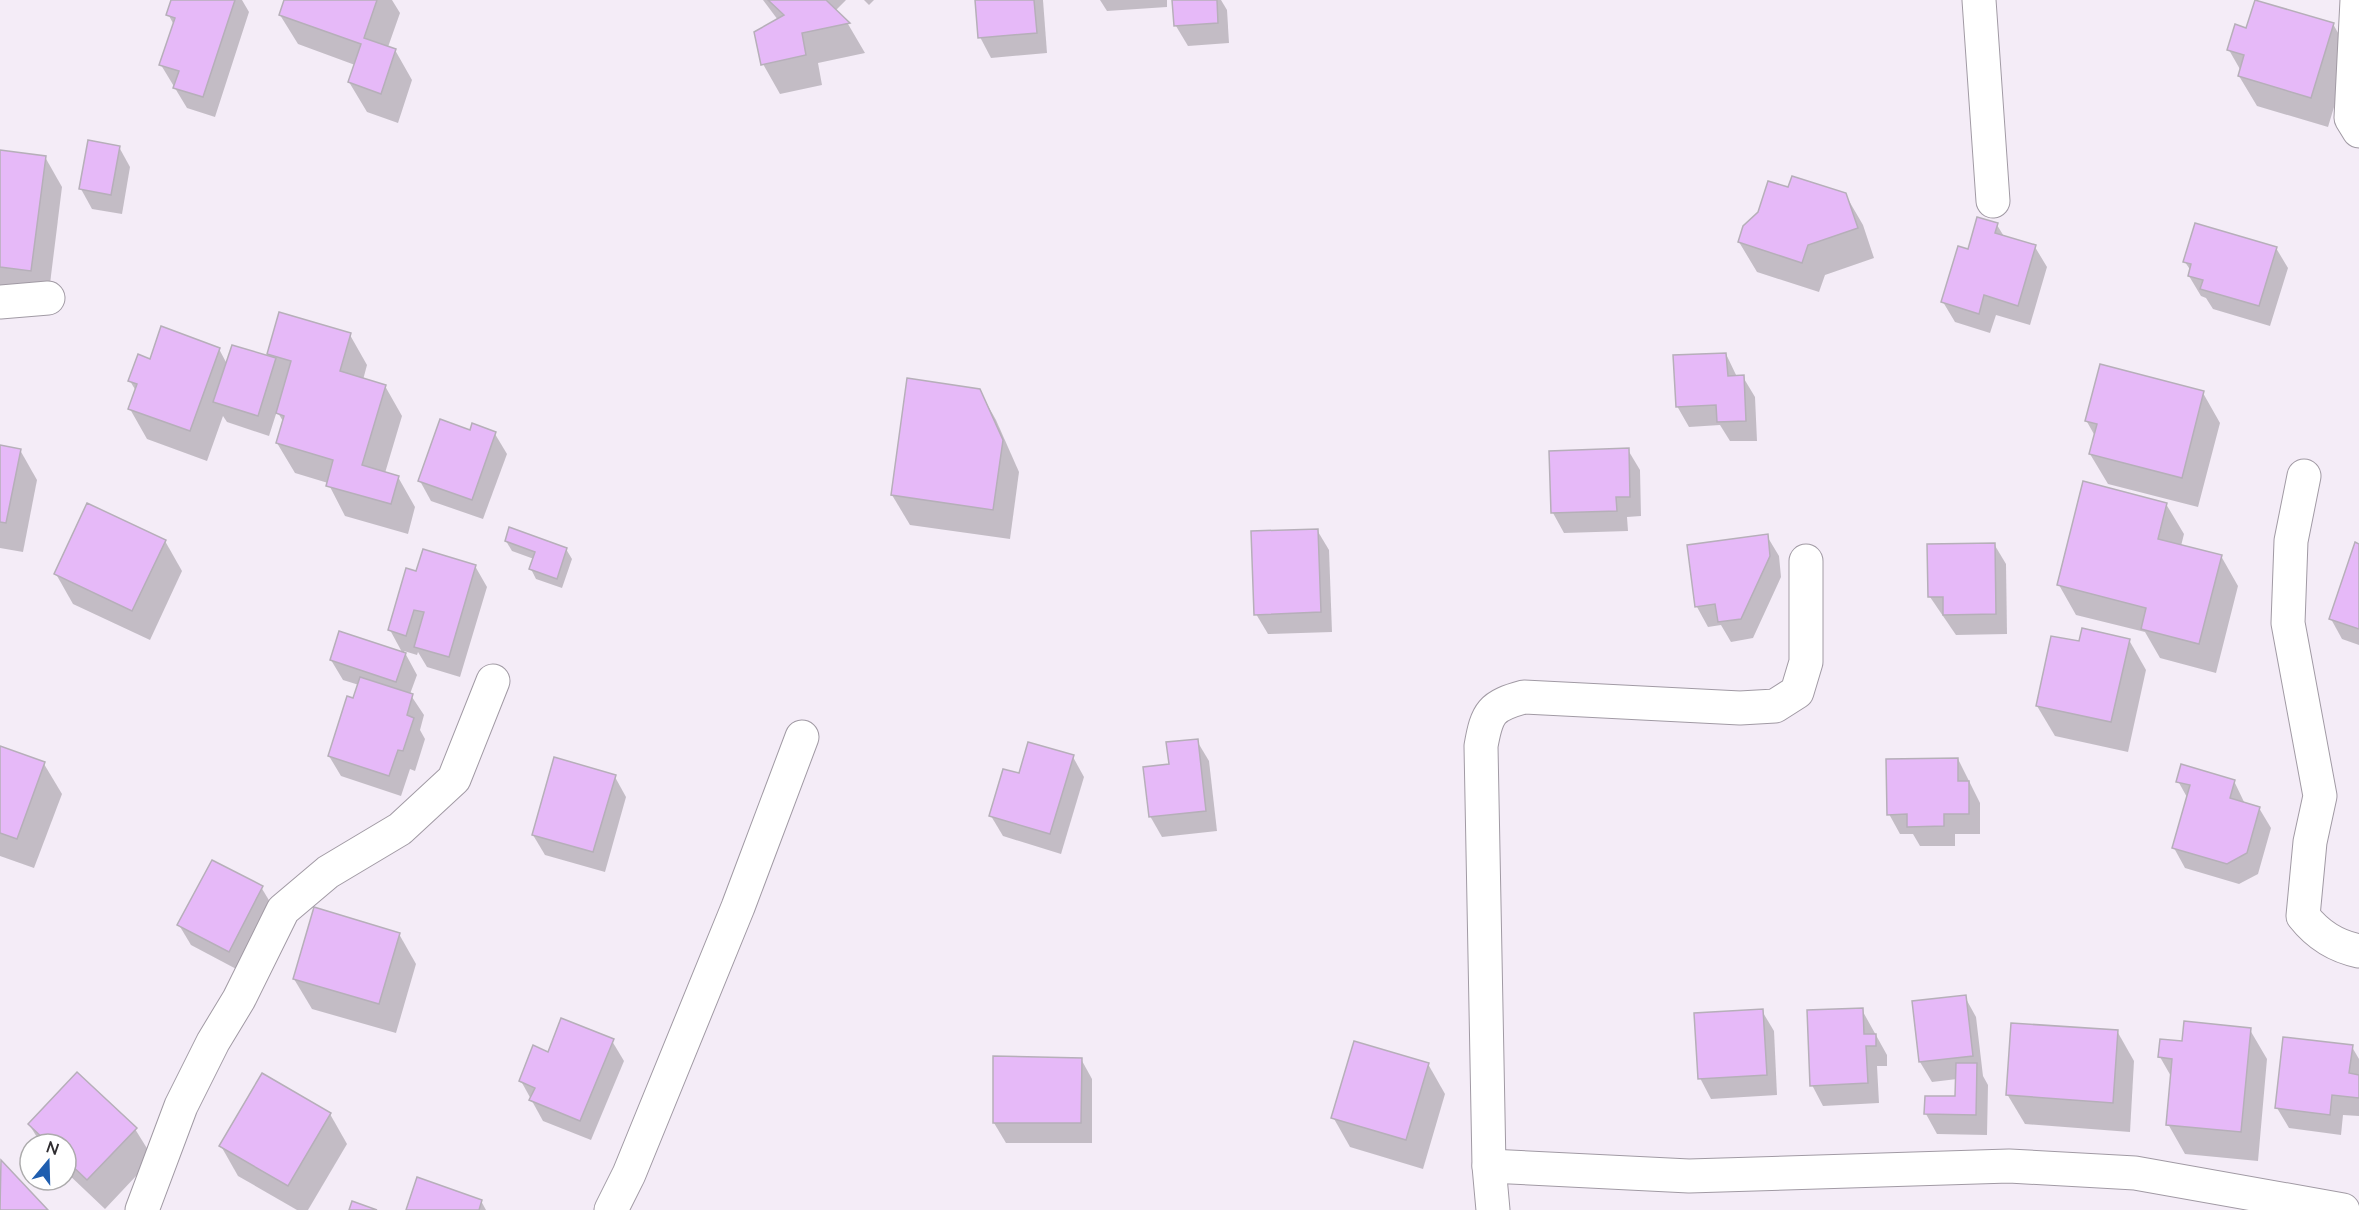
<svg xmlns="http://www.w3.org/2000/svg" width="2359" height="1210" font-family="Lato,sans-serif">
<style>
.shadow{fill:#0003}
.building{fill:#e6b9f8;stroke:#b6afb9;stroke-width:1.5}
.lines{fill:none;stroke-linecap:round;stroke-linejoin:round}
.minor-casing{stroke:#a19aa4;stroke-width:35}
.minor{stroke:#fff;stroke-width:33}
</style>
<rect width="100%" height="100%" fill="#f4ecf7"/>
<g class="shadow">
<path d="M173 0H242L249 12 215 117 187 108 161 65 174 25 168 14Z"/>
<path d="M286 0H392L400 13 388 47 395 50 412 80 398 123 367 112 349 82 355 65 298 44 280 15Z"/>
<path d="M763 0H846L835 11 848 24 865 53 818 63 822 85 780 94 763 64 778 20Z"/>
<path d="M864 0H874L869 5Z"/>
<path d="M976 0H1043L1047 53 991 58 980 37Z"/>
<path d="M1100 0H1167V7L1107 11Z"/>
<path d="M1174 0H1221L1227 10 1229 43 1188 46 1176 26Z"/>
<path d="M2333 24 2350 54 2328 127 2257 106 2239 76 2241 71 2229 50 2247 29Z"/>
<path d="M119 147 130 167 122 214 92 209 81 189Z"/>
<path d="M0 152 45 157 62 187 48 300 0 294Z"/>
<path d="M1789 189 1845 194 1863 225 1874 258 1825 275 1819 292 1757 272 1739 242Z"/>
<path d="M1997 225 2005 238 2035 247 2047 267 2030 325 1996 315 1990 333 1955 322 1943 302 1969 251Z"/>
<path d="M2276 248 2288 268 2270 326 2213 309 2206 298 2201 296 2189 276 2191 271 2185 262Z"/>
<path d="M350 335 367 365 363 380 385 386 402 416 385 473 398 477 415 507 408 534 345 516 328 483 295 473 277 443 284 423 277 411 269 436 227 422 223 416 207 461 147 439 130 409 136 391 130 381 151 361 219 349 227 364 271 358 268 354Z"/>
<path d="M1726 354 1737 377H1743L1755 397 1757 441H1730L1720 425 1689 427 1677 406Z"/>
<path d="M979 390 996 420 1019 472 1010 539 910 525 892 495Z"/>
<path d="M2203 393 2220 423 2198 507 2108 484 2090 454 2095 436 2086 420Z"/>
<path d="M471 432 495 434 507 454 483 519 431 501 420 481Z"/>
<path d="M0 446 20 450 37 480 23 552 0 548Z"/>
<path d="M1628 450 1640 470 1641 516 1627 517 1628 531 1564 533 1553 513Z"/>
<path d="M2166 504 2184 534 2181 546 2221 556 2238 586 2216 673 2160 658 2145 632 2076 615 2059 585Z"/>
<path d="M1317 530 1329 550 1332 632 1268 634 1256 614Z"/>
<path d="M1767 536 1779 556 1781 577 1753 638 1731 642 1721 625 1708 627 1697 607Z"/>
<path d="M165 541 182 571 150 640 73 604 56 574Z"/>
<path d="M506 541 566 549 572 559 562 588 536 579 531 569 534 559 512 551Z"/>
<path d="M1994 544 2006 564 2007 634 1956 635 1930 597Z"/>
<path d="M2359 545V645L2342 639 2331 619Z"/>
<path d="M475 566 487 587 460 677 427 667 418 652 417 655 404 651 417 675 410 694 424 715 420 730 425 739 415 771 410 769 401 796 341 776 329 756 359 685 343 680 331 660 403 654 390 630 417 573Z"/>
<path d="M2129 640 2146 670 2128 752 2055 736 2037 706Z"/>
<path d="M1197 741 1209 761 1217 831 1162 837 1150 816 1170 765Z"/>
<path d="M0 748 44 764 62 794 34 868 0 856Z"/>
<path d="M1073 757 1084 777 1061 854 1003 836 991 816 1020 775Z"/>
<path d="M1958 759 1980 803V834H1955V846H1920L1913 834H1900L1889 814Z"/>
<path d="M615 777 626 797 605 872 545 855 533 835Z"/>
<path d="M2178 781H2234L2245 804 2259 808 2271 828 2258 874 2239 884 2185 868 2174 848 2188 799Z"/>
<path d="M261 887 273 907 240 971 191 945 179 925Z"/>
<path d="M399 934 416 964 396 1033 312 1009 294 979Z"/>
<path d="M1965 997 1976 1017 1983 1076 1988 1085 1987 1135 1937 1134 1926 1114 1956 1098 1957 1079 1932 1082 1920 1062 1913 1003Z"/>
<path d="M1862 1010 1887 1055V1066H1877L1879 1103 1823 1106 1812 1085Z"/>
<path d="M1762 1011 1774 1031 1777 1095 1711 1099 1700 1078Z"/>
<path d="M2250 1030 2267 1059 2258 1161 2185 1154 2168 1124 2172 1078 2160 1057 2183 1043Z"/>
<path d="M2117 1031 2134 1061 2130 1132 2025 1124 2007 1094Z"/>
<path d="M612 1041 624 1061 591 1140 543 1121 521 1081 549 1054Z"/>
<path d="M2352 1047 2359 1059V1116L2343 1115 2341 1135 2289 1128 2277 1108Z"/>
<path d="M1081 1059 1092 1079V1143H1006L994 1123Z"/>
<path d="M1428 1064 1445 1094 1423 1169 1350 1147 1333 1117Z"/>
<path d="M330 1114 347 1144 308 1210H297L238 1176 221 1146Z"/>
<path d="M29 1124 135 1129 153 1158 105 1209 66 1172V1144H41Z"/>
<path d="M1 1162 46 1210H0Z"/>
<path d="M481 1201 486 1210H407Z"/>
</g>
<g class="building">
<path d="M171 0H235L203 97 173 88 179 71 159 65 175 18 166 15Z"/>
<path d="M284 0H377L364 38 396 49 381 94 348 82 361 44 279 15Z"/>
<path d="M768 0H826L850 23 802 33 806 55 761 65 754 32 784 15Z"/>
<path d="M975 0H1034L1037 33 978 38Z"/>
<path d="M1172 0H1217L1218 23 1174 26Z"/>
<path d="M2255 0 2334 23 2311 98 2238 76 2244 55 2227 50 2235 24 2246 28Z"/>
<path d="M88 140 120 146 111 195 79 189Z"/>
<path d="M0 150 46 156 31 271 0 267Z"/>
<path d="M1792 176 1846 193 1858 228 1808 245 1802 263 1738 242 1743 226 1758 212 1768 181 1788 187Z"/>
<path d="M1977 217 1998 223 1995 233 2036 245 2018 306 1984 295 1979 314 1941 302 1958 246 1968 249Z"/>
<path d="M2195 223 2277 247 2259 306 2200 289 2203 280 2188 276 2191 264 2183 262Z"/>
<path d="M279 312 351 333 340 371 386 385 362 465 399 476 391 504 326 486 333 460 276 443 284 416 276 413 291 361 267 354Z"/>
<path d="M161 326 220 348 190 431 128 409 137 384 128 381 138 354 150 359Z"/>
<path d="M232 345 276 358 258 416 213 402Z"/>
<path d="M1726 353 1728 376 1744 375 1746 421 1717 422 1716 405 1676 407 1673 355Z"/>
<path d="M2100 364 2204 391 2182 478 2089 454 2097 424 2085 421Z"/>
<path d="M907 378 980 389 1003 440 993 510 891 495Z"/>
<path d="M440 419 470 430 472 423 496 432 472 500 418 481Z"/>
<path d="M0 445 21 449 6 523 0 522Z"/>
<path d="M1629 448 1630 497H1616L1617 511 1551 513 1549 451Z"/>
<path d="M2083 481 2167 503 2158 539 2222 555 2199 644 2141 629 2146 608 2057 585Z"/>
<path d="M87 503 166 540 132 611 54 574Z"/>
<path d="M509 527 567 548 557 579 529 569 535 552 505 541Z"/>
<path d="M1318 529 1321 612 1254 615 1251 531Z"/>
<path d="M1768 534 1770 556 1741 619 1718 622 1715 604 1695 607 1687 545Z"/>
<path d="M2355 542 2359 544V629L2329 619Z"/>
<path d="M1995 543 1996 614 1943 615V597H1928L1927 544Z"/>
<path d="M423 549 476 565 449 657 414 647 424 612 414 610 406 636 388 630 406 568 416 571Z"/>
<path d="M2082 628 2130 639 2111 722 2036 706 2051 636 2079 641Z"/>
<path d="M339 631 406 653 396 682 330 660Z"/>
<path d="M360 677 413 694 407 715 414 718 403 751 398 750 389 776 328 756 347 696 353 698Z"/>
<path d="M1198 739 1206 811 1149 817 1143 767 1169 764 1166 742Z"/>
<path d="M1028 742 1074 755 1050 834 989 816 1003 769 1019 773Z"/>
<path d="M0 746 45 762 17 839 0 833Z"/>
<path d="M554 757 616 775 593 852 532 835Z"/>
<path d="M1958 758V781H1969V814H1944V826L1907 827V814L1887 815 1886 759Z"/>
<path d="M2181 764 2235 780 2230 798 2260 807 2247 853 2227 864 2172 848 2190 785 2176 782Z"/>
<path d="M212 860 263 886 229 952 177 925Z"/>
<path d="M314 907 400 933 379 1004 293 979Z"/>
<path d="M1966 995 1973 1056 1919 1062 1912 1001Z"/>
<path d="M1863 1008 1864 1034H1876V1046H1866L1868 1083 1810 1086 1807 1010Z"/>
<path d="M1763 1009 1767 1075 1698 1079 1694 1013Z"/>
<path d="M561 1018 614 1039 580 1121 529 1100 535 1088 519 1081 533 1045 548 1052Z"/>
<path d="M2184 1021 2251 1028 2241 1132 2166 1125 2172 1059 2158 1057 2160 1039 2182 1041Z"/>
<path d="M2011 1023 2118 1030 2113 1103 2006 1095Z"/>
<path d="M2283 1037 2353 1045 2349 1073 2359 1075V1098L2332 1095 2330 1115 2275 1108Z"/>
<path d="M1354 1041 1429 1063 1406 1140 1331 1118Z"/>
<path d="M993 1056 1082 1058 1081 1123H993Z"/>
<path d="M1956 1063H1977L1976 1115 1924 1114 1925 1096H1955Z"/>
<path d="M77 1072 137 1128 87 1180 66 1160V1144H49L28 1124Z"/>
<path d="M262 1073 331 1113 288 1186 219 1146Z"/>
<path d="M1 1160 48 1210H0Z"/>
<path d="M417 1177 482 1200 479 1210H406Z"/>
<path d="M352 1201 377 1210H349Z"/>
</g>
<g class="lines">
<g class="minor-casing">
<g id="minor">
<path d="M1979 0 1993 201"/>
<path d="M2357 0 2351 118 2359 131"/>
<path d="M0 302 48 298"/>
<path d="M2304 476 2291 541 2288 623 2320 796 2310 842 2303 916C2318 935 2335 946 2359 951"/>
<path d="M1489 1166 1689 1176 2009 1166 2135 1173 2343 1210"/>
<path d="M142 1210 181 1106 213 1042 239 999 283 910 328 872 400 829 454 779 493 681"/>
<path d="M611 1210 629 1174 738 907 802 737"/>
<path d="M1493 1210 1489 1166 1481 746C1487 712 1491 706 1524 697L1740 708 1775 706 1797 692 1806 662V561"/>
</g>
</g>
<use href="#minor" class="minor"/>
</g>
<g transform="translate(48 1162) rotate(19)"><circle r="28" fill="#ffffff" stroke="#acabac" stroke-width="1.5"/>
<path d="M0-4.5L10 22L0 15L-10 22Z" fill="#1f5eaf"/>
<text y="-9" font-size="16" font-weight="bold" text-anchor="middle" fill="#2f2c30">N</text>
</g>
</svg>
